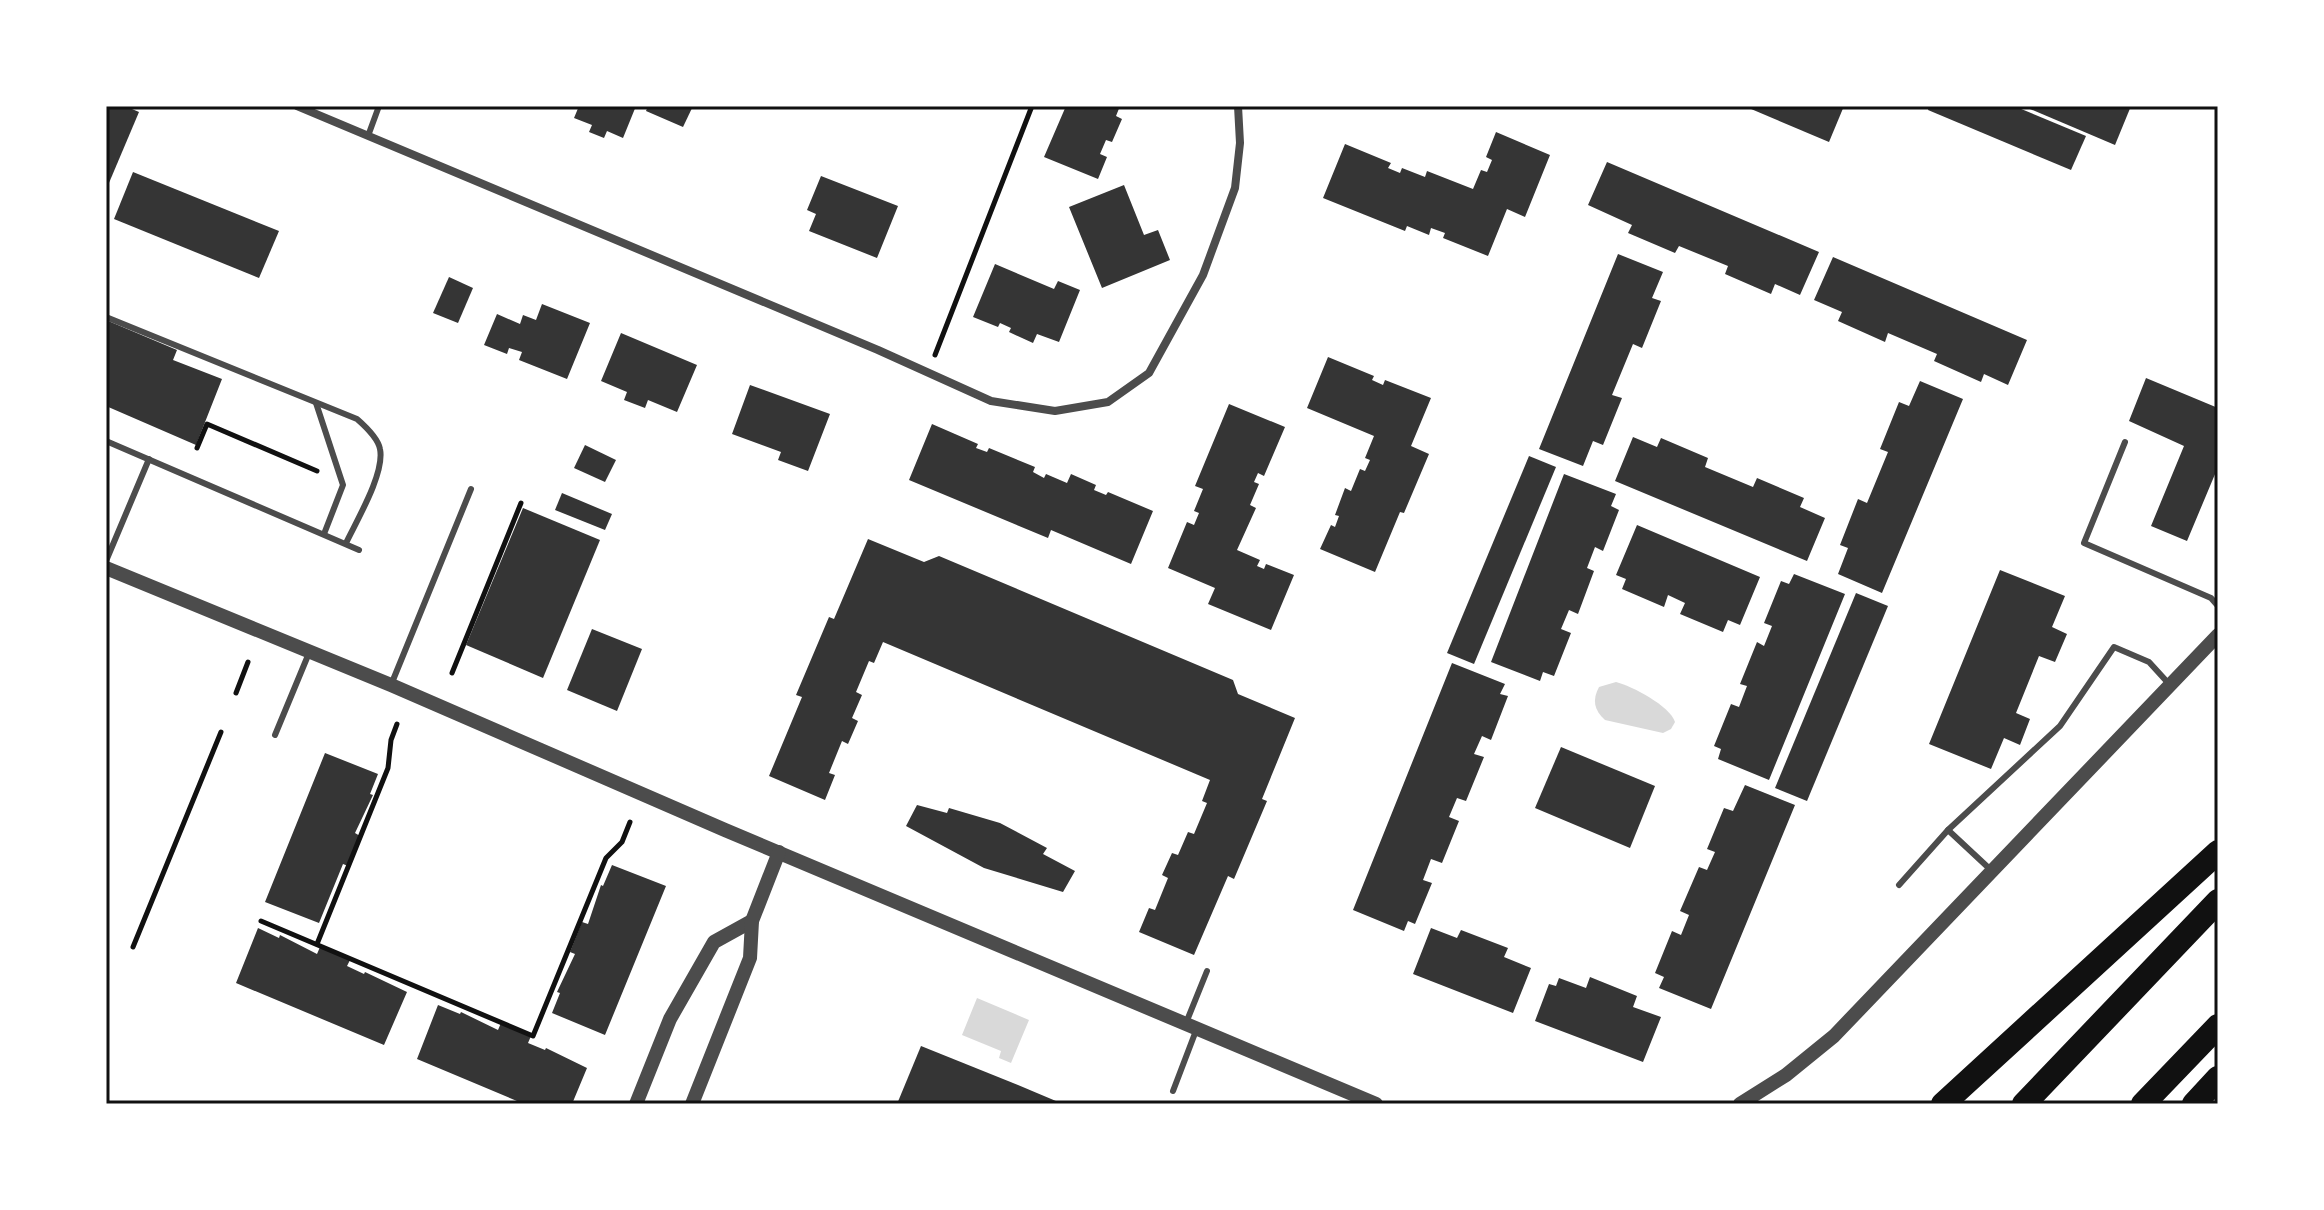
<svg xmlns="http://www.w3.org/2000/svg" width="2324" height="1210" font-family="Barlow,sans-serif">
<style>
.water{fill:#d9d9d9}
.building{fill:#353535}
.lines{fill:none;stroke-linecap:round;stroke-linejoin:round}
.path{stroke:#111;stroke-width:5}
.service{stroke:#4c4c4c;stroke-width:6}
.minor{stroke:#4c4c4c;stroke-width:8}
.tertiary{stroke:#4c4c4c;stroke-width:14}
.motorway{stroke:#111;stroke-width:24}
.neatline{fill:none;stroke:#111;stroke-width:3}
</style>
<rect width="100%" height="100%" fill="#fff"/>
<g class="water">
<path d="M1616 682C1632 686 1670 706 1675 722L1671 729 1663 733 1605 720C1594 710 1592 700 1599 687Z"/>
<path d="M977 998 1029 1020 1011 1063 999 1058 1001 1051 962 1035Z"/>
</g>
<g class="building">
<path d="M106 106H125L139 112 106 190Z"/>
<path d="M579 106H636L623 138 607 131 604 138 589 132 592 125 574 118Z"/>
<path d="M648 106H693L683 127 646 111Z"/>
<path d="M1066 106H1120L1116 116 1122 119 1112 142 1106 140 1100 154 1107 157 1098 179 1044 157Z"/>
<path d="M1744 106H1844L1829 142Z"/>
<path d="M1929 106H2014L2086 136 2071 170 1928 110Z"/>
<path d="M2023 106H2131L2115 145Z"/>
<path d="M1496 132 1550 155 1525 217 1507 209 1488 256 1443 238 1445 233 1431 228 1429 235 1407 226 1405 231 1323 198 1345 144 1391 163 1388 168 1400 173 1402 168 1425 177 1427 171 1473 189 1481 170 1487 172 1492 160 1486 157Z"/>
<path d="M1607 162 1819 252 1800 295 1775 284 1771 294 1725 274 1728 266 1679 246 1675 253 1628 233 1632 225 1588 205Z"/>
<path d="M133 172 279 231 259 278 114 219Z"/>
<path d="M821 176 898 206 877 258 809 231 816 214 807 210Z"/>
<path d="M1124 185 1144 235 1158 230 1170 260 1102 288 1069 207Z"/>
<path d="M1618 254 1663 272 1652 298 1661 301 1642 348 1633 344 1612 395 1622 398 1603 445 1593 441 1583 466 1539 449Z"/>
<path d="M1833 257 2027 340 2008 385 1984 374 1981 382 1934 361 1937 354 1888 333 1885 342 1838 321 1842 312 1814 300Z"/>
<path d="M995 264 1054 289 1058 281 1080 290 1059 342 1037 334 1033 343 1009 332 1011 328 1000 323 998 327 973 317Z"/>
<path d="M449 277 473 288 458 323 433 313Z"/>
<path d="M542 304 590 323 567 379 519 360 522 352 509 348 507 354 484 345 497 314 520 324 523 315 536 320Z"/>
<path d="M106 320 177 350 173 360 222 379 196 445 106 406Z"/>
<path d="M621 333 697 365 677 412 648 400 645 408 624 400 627 392 601 381Z"/>
<path d="M1328 357 1374 376 1372 380 1383 385 1385 380 1431 398 1411 446 1429 454 1404 513 1400 512 1375 572 1320 549 1331 525 1335 527 1339 516 1335 515 1345 488 1351 491 1360 469 1365 471 1370 460 1365 458 1374 436 1307 408Z"/>
<path d="M2146 378 2218 408V467L2187 541 2151 526 2184 446 2129 421Z"/>
<path d="M1920 381 1963 399 1882 593 1838 574 1848 548 1840 545 1858 499 1867 503 1888 452 1880 449 1899 402 1909 406Z"/>
<path d="M750 385 830 414 808 471 778 460 781 452 732 434Z"/>
<path d="M1229 404 1285 427 1264 476 1258 473 1254 482 1259 484 1250 505 1256 508 1237 550 1260 560 1257 566 1264 569 1266 564 1294 575 1271 630 1208 604 1215 588 1168 568 1187 522 1194 525 1199 513 1194 511 1203 489 1195 486Z"/>
<path d="M932 424 978 444 976 448 987 452 989 448 1035 467 1033 472 1044 478 1046 474 1067 483 1071 474 1096 485 1094 490 1106 495 1108 492 1153 511 1131 564 1051 530 1048 538 909 480Z"/>
<path d="M1633 437 1657 447 1661 438 1708 458 1705 467 1753 487 1757 478 1804 498 1800 507 1825 518 1807 561 1615 481Z"/>
<path d="M585 445 616 460 605 482 574 468Z"/>
<path d="M1529 456 1556 467 1474 664 1447 653Z"/>
<path d="M1564 474 1616 494 1611 506 1619 510 1603 551 1595 547 1587 568 1594 571 1578 614 1569 610 1561 629 1571 633 1554 676 1543 672 1540 681 1491 662Z"/>
<path d="M562 493 612 514 605 530 555 510Z"/>
<path d="M523 508 600 540 543 678 466 645Z"/>
<path d="M1637 525 1760 577 1740 625 1728 620 1723 632 1680 614 1685 603 1668 595 1664 607 1622 589 1626 579 1616 575Z"/>
<path d="M868 539 924 562 939 556 1233 680 1238 694 1295 718 1262 799 1267 801 1234 879 1228 876 1194 955 1139 932 1149 908 1155 910 1168 878 1162 875 1172 853 1178 855 1188 832 1194 834 1207 803 1202 801 1210 780 883 642 874 663 869 661 856 692 862 695 852 718 858 721 848 744 842 741 829 773 835 775 825 800 769 776 802 697 796 695 829 617 834 619Z"/>
<path d="M2000 570 2065 596 2052 627 2067 634 2055 662 2039 656 2016 713 2030 719 2020 745 2004 738 1991 769 1929 744Z"/>
<path d="M1794 574 1845 594 1769 780 1718 759 1721 749 1714 746 1731 704 1739 707 1747 686 1740 684 1757 642 1764 646 1772 626 1764 623 1781 581 1789 584Z"/>
<path d="M1856 593 1888 606 1807 801 1775 788Z"/>
<path d="M592 629 642 649 617 711 567 690Z"/>
<path d="M1452 663 1505 684 1500 694 1508 696 1491 740 1482 736 1474 754 1484 757 1466 801 1457 798 1449 817 1459 821 1442 863 1431 859 1423 880 1432 883 1415 924 1408 921 1404 931 1353 910Z"/>
<path d="M1561 747 1655 786 1630 848 1535 808Z"/>
<path d="M325 753 378 774 370 794 373 795 355 833 360 836 348 866 343 864 319 923 265 902Z"/>
<path d="M1745 785 1795 805 1711 1009 1659 988 1664 977 1655 973 1672 931 1681 935 1689 915 1680 911 1699 867 1707 870 1715 852 1707 849 1724 808 1733 811Z"/>
<path d="M917 805 947 813 949 808 1000 823 1047 848 1043 854 1075 871 1063 892 984 868 906 826Z"/>
<path d="M612 865 666 886 605 1035 552 1013 560 993 557 992 575 954 570 952 582 922 588 924 601 885 603 886Z"/>
<path d="M258 928 279 938 280 935 317 954 320 947 350 960 347 966 364 974 365 972 407 992 384 1045 236 983Z"/>
<path d="M1431 928 1457 938 1461 930 1508 948 1504 957 1531 968 1513 1013 1413 974Z"/>
<path d="M1590 977 1637 996 1633 1007 1661 1017 1643 1062 1535 1021 1549 984 1556 986 1559 978 1586 988Z"/>
<path d="M438 1005 460 1014 461 1012 498 1030 501 1023 531 1036 528 1043 545 1050 546 1048 587 1068 572 1104H524L417 1059Z"/>
<path d="M921 1046 1018 1085 1063 1104H897Z"/>
</g>
<g class="lines">
<g class="path">
<path d="M935 355 1032 106"/>
<path d="M197 448 207 424 317 471"/>
<path d="M452 673 521 503"/>
<path d="M236 693 248 662"/>
<path d="M261 921 533 1036 606 858 622 842 630 822"/>
<path d="M317 944 388 768 391 740 397 724"/>
<path d="M133 947 221 732"/>
</g>
<g class="service">
<path d="M368 136 379 106"/>
<path d="M106 317 357 419C365 426 378 438 380 449 385 473 357 520 346 543"/>
<path d="M316 403 343 485 324 534"/>
<path d="M106 441 359 550"/>
<path d="M2125 442 2084 543 2211 598 2218 606"/>
<path d="M106 561 149 459"/>
<path d="M391 685 471 489"/>
<path d="M275 735 309 653"/>
<path d="M1948 830 1992 871"/>
<path d="M1899 885 1948 830 2060 726 2114 647 2149 662 2170 685"/>
<path d="M1186 1023 1207 971"/>
<path d="M1173 1091 1197 1028"/>
</g>
<path class="minor" d="M297 106 878 350 991 401 1055 411 1108 402 1149 373 1203 275 1235 188 1240 143 1238 106"/>
<g class="tertiary">
<path d="M106 568 391 685 725 830 1376 1104"/>
<path d="M636 1104 670 1019 714 942 752 921"/>
<path d="M692 1104 750 958 752 921 779 852"/>
<path d="M1740 1104 1786 1075 1834 1036 2218 635"/>
</g>
<g class="motorway">
<path d="M1943 1104 2218 852"/>
<path d="M2024 1104 2218 901"/>
<path d="M2143 1104 2218 1026"/>
<path d="M2194 1104 2218 1078"/>
</g>
</g>
<rect width="2324" height="1210" fill="none" stroke="#ffffff" stroke-width="216"/>
<rect x="108" y="108" width="2108" height="994" class="neatline"/>
</svg>
